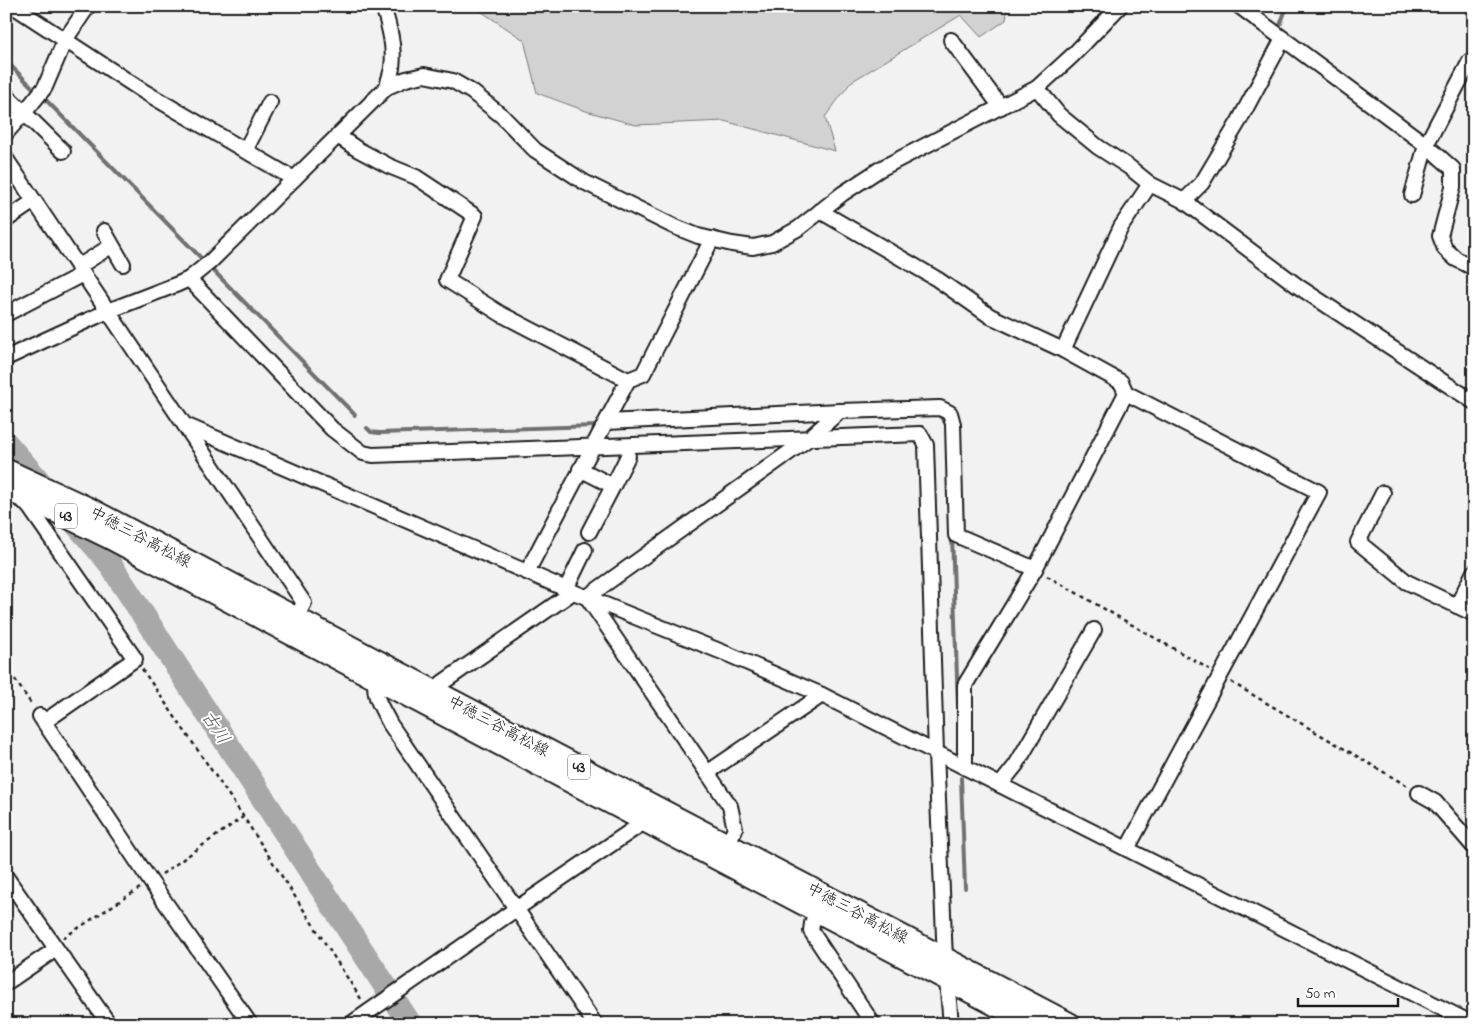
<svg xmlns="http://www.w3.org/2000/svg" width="1480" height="1030" font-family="'Indie Flower','Klee One',sans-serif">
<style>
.green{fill:#d2d2d2;stroke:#777}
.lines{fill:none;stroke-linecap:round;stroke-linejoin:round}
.stream{stroke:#707070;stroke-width:4}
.river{stroke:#a8a8a8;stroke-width:24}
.minor-casing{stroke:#1c1c1c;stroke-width:18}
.primary-casing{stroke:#1c1c1c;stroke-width:25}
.path{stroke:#1c1c1c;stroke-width:2.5;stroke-dasharray:4 4;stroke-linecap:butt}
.minor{stroke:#fff;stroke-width:14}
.primary{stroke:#fff;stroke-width:21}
.labels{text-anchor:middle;stroke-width:4;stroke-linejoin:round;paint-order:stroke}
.shield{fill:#fff;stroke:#606060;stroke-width:1}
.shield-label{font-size:15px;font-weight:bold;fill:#1c1c1c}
.street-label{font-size:16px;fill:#1c1c1c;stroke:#fff}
.water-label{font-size:18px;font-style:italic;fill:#5b5b5b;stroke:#fff}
</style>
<rect width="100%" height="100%" fill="#f2f2f2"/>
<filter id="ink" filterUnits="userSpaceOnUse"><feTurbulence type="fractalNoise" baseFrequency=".02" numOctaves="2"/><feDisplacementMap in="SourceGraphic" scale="10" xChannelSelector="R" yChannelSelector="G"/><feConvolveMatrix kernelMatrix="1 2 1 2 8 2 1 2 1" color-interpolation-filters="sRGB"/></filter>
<g filter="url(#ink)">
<path class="green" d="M473 6H1008L1006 20 981 37 961 15 851 82 825 117 835 151 724 121 636 125 586 111 537 93 524 40Z"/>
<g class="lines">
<g class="stream">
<path d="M1278 31 1287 6"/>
<path d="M1266 56 1275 38"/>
<path d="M6 61 37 92"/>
<path d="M44 98 204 261"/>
<path d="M212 269 355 415"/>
<path d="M935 414C941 415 944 420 947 426"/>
<path d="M367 428 371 432 379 433 596 426"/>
<path d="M952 535 958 706"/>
<path d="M961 778 965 888"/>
</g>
<path class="river" d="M6 443 108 561 410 1024"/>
<g class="minor-casing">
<g id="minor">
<path d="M13 6 143 91 294 179"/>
<path d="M383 6C389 26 395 47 392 68 391 74 388 81 387 87"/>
<path d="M1239 6 1426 145 1453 169V187L1440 236 1445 249 1456 259 1474 268"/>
<path d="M951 40 1001 107"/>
<path d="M1037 88 1059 115 1098 147 1129 167 1150 184 1184 201 1299 287 1474 402"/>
<path d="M6 95 63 151"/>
<path d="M6 133 24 113 45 87 65 40 88 6"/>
<path d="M338 136 357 149 389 166 416 177 475 216 447 280 501 314 628 380"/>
<path d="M245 151 270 102"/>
<path d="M6 159 304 603 292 625"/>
<path d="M1412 195 1426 145 1470 61"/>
<path d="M1184 201 1202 183 1239 121 1283 39"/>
<path d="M820 211 937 279 990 316 1063 350 1121 382 1126 393 1319 492 1127 849"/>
<path d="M6 220 34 201"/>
<path d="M104 231 123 264"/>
<path d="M78 267 111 246"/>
<path d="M189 279 332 429 363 453 373 455 920 434 926 445 936 753 945 959 951 1024"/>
<path d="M6 314 83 274"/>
<path d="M1063 350 1121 227 1150 184"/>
<path d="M6 358 108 311 178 284 189 279 210 262 387 87 406 79 424 75 453 81 472 92 502 116 535 150 584 182 673 226 698 236 732 244 753 247 772 243 799 228 842 194 880 169 1037 88 1073 55 1120 6"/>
<path d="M606 422 840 411 940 408 950 413 953 424 956 535 1035 569"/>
<path d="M185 425 566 589 732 656 822 695 1473 1024"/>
<path d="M580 469 613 486 589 532"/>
<path d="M613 486 628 456"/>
<path d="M1383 493 1358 542 1407 582 1474 614"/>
<path d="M22 499 30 508 135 659 44 722"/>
<path d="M527 572 628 380 643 374 712 239"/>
<path d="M566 589 585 550"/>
<path d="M1457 606 1474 572"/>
<path d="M379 672C369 692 381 706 390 724L595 1024"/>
<path d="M437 693 442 683 573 592"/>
<path d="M40 716 151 882 250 1024"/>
<path d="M965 767V685L1035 569 1126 393"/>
<path d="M707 773 822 695"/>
<path d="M1000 785 1016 765 1094 630"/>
<path d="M1419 793 1435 802 1474 847"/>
<path d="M724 850 735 829 730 806 587 597 808 439 840 411"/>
<path d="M6 877 109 1024"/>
<path d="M820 905 812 923 811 931 873 1024"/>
<path d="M6 983 56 949"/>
<path d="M351 1024 516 909 650 818"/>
</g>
</g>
<g class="primary-casing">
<g id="primary">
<path d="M6 470 90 509 415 681 1070 1024"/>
<path d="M6 489 61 514 108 537 645 821 1032 1024"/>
</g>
</g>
<g class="path">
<path d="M1047 576 1209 669"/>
<path d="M6 666 32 705"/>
<path d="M142 669 243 816 363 1002"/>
<path d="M1231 682 1409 787"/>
<path d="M162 874 243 817"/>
<path d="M63 938 140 888"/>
</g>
<use href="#minor" class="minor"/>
<use href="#primary" class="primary"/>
</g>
</g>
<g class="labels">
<g class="shield">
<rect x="55" y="503.5" width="22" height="25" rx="4"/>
<rect x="568" y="754.5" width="22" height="25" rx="4"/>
</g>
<g class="shield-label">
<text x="66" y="521">43</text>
<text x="579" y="772">43</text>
</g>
<g class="street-label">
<text transform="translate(141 536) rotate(28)" y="6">中徳三谷高松線</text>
<text transform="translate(499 725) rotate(28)" y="6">中徳三谷高松線</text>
<text transform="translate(858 912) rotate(28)" y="6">中徳三谷高松線</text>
</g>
<g class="water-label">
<text transform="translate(216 727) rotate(57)" y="6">古川</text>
</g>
</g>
<rect width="1480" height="1030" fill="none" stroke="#fff" stroke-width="25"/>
<rect x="12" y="12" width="1455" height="1005" fill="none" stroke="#1c1c1c" stroke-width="2" filter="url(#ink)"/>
<path d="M1298 998v8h100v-8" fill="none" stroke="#1c1c1c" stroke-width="2.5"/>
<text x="1305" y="998" font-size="15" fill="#1c1c1c" stroke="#ffffff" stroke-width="4" paint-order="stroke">50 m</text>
</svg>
